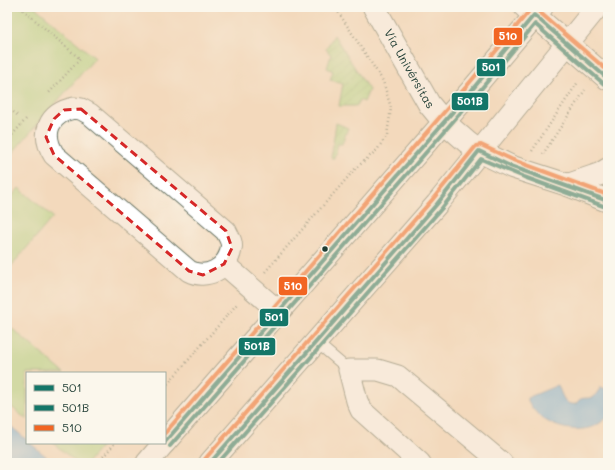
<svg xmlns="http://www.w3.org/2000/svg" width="615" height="470" font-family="Mali,sans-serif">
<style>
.green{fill:#aad987;stroke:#648b5e}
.garden{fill:url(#garden-furrows);stroke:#648b5e}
.water{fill:#69aedf;stroke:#44768a}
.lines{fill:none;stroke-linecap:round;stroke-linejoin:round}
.service-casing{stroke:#697464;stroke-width:12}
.minor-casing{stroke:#697464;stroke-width:23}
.secondary-casing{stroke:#697464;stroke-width:24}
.primary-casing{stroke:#697464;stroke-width:24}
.path{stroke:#697464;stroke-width:2.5;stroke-dasharray:1 3;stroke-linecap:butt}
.service{stroke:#fff;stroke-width:10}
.minor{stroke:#fff;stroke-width:21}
.secondary{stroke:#fff;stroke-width:22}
.primary{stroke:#fff;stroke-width:22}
.bus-1-casing{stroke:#fbf7ec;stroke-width:7}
.bus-2-casing{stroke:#fbf7ec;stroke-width:7}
.bus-3-casing{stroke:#fbf7ec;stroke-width:7}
.bus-1{stroke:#147668;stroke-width:4}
.bus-2{stroke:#147668;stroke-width:4}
.bus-3{stroke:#f26522;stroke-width:4}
.marked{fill:none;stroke:#d62828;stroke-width:3;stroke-dasharray:8 5;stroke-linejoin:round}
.bus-dot{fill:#1f3d34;stroke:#fbf7ec;stroke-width:1.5}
.labels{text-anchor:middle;stroke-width:3;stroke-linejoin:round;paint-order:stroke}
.street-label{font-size:12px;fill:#1f3d34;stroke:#fbf7ec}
.line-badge{stroke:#fbf7ec;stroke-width:1.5}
.badge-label{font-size:11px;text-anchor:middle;font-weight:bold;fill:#fff}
</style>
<defs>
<pattern id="garden-furrows" width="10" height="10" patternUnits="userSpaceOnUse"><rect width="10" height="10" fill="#aad987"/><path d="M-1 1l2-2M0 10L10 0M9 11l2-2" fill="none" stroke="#92bb75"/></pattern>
</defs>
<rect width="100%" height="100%" fill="#fbf7ec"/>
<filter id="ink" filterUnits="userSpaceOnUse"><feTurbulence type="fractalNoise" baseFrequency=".025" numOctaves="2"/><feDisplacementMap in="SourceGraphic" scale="8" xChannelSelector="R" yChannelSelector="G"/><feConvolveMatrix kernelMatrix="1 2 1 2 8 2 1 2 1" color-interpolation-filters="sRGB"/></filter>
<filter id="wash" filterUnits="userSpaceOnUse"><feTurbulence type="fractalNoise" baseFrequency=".012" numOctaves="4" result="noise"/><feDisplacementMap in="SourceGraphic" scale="16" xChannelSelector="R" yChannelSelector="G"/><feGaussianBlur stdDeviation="0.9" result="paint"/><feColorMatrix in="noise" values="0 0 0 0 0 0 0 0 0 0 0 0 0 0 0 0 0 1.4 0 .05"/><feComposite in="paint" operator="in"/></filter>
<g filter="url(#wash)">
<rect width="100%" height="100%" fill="#f3d9bc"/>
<g class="green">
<path d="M7 7H35L95 58 7 159Z"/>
<path d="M19 188 53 217 7 271V201Z"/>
<path d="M8 325 64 373H27V420L7 403Z"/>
<path d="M53 443H104L87 463H77Z"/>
</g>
<g class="garden">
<path d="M334 35 369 90 364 102 360 100 357 106H339L343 83 330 80 333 71 327 68 331 55 326 49Z"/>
<path d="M336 123 348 128 342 144H338L334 158H331Z"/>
</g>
<g class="water">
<path d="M558 385C562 395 564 406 576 404 581 395 586 400 594 397L601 387 608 390V417C604 420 599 424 595 426 570 436 536 423 527 398Z"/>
<path d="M7 423 27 440V443H30L54 463H7Z"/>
</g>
</g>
<g filter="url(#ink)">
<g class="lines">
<g class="service-casing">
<path id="service" d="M316 342 349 370"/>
</g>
<g class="minor-casing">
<g id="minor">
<path d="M74 108 81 109 90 114 226 231C229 237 233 243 231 249 228 269 206 280 189 271L54 155C40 133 49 113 74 108Z"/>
<path d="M224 264 278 311"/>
<path d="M420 463 361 410 357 401 349 370H378L398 376 502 463"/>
</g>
</g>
<g class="secondary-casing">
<g id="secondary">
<path id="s1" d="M374 7 429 104 443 121 467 142 479 151 512 167 568 185 608 201"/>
<path d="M525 7 608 79"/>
<path d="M568 185 600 174 608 169"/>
</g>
</g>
<g class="primary-casing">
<g id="primary">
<path d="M165 442 471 91 542 7"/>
<path d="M147 463 164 443"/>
<path d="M210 463 437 204 597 7"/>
</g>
</g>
<g class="path">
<path d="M20 7 80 59 49 93"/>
<path d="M7 107 17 115"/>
<path d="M7 141 27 118"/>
<path d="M532 151 578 82"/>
<path d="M543 154 585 90"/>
<path d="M265 272 356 168 377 150 387 135 391 108 383 81 335 7"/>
<path d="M165 387 237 304"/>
<path d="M98 463 115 443"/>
</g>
<use href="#service" class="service"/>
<use href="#minor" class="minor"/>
<use href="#secondary" class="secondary"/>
<use href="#primary" class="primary"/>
<g class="bus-1-casing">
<g id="bus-1">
<path d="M165 442 471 91 534 15 608 79"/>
<path d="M210 463 437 204 479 151 510 166 608 201"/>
</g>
</g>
<g class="bus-2-casing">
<g id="bus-2">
<path d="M170 446 476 95 535 24 604 84"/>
<path d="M218 463 442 208 481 159 524 177 606 207"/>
</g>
</g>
<g class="bus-3-casing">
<g id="bus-3">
<path d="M165 433 466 87 530 10H537L608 71"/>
<path d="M205 459 432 200 476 146 481 145 513 160 608 195"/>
</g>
</g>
<use href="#bus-1" class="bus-1"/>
<use href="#bus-2" class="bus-2"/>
<use href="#bus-3" class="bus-3"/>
</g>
</g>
<path d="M0 0H615V470H0ZM81 109 226 231 232 248 224 264 203 275 189 271 54 155 46 137 54 119 64 110Z" fill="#f3d9bc" fill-opacity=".55" fill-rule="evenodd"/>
<path class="marked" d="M81 109 226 231 232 248 224 264 203 275 189 271 54 155 46 137 54 119 64 110Z"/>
<circle class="bus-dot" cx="325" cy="249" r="3.5"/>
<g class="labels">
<g class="street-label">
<text dy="4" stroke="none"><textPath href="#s1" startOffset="71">Vía Univérsitas</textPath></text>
</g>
</g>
<g class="line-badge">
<rect x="493" y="27" width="30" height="19" rx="4" fill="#f26522"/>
<rect x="476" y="58" width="30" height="19" rx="4" fill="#147668"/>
<rect x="451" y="92" width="38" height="19" rx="4" fill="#147668"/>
<rect x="278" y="276" width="30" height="20" rx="4" fill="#f26522"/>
<rect x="259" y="308" width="30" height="19" rx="4" fill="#147668"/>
<rect x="238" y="337" width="38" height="19" rx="4" fill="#147668"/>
</g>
<g class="badge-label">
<text x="508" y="40">510</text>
<text x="491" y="71">501</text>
<text x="470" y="105">501B</text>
<text x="293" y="290">510</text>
<text x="274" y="321">501</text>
<text x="257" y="350">501B</text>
</g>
<rect width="615" height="470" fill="none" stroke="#fbf7ec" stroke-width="24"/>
<rect x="26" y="372" width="140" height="72" fill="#fbf7ec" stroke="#a3ada2"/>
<rect x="34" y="385" width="20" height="6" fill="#147668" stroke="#a3ada2"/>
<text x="62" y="392" font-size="12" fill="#1f3d34">501</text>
<rect x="34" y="405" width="20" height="6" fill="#147668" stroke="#a3ada2"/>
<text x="62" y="412" font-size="12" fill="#1f3d34">501B</text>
<rect x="34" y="425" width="20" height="6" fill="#f26522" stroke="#a3ada2"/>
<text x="62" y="432" font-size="12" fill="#1f3d34">510</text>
</svg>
